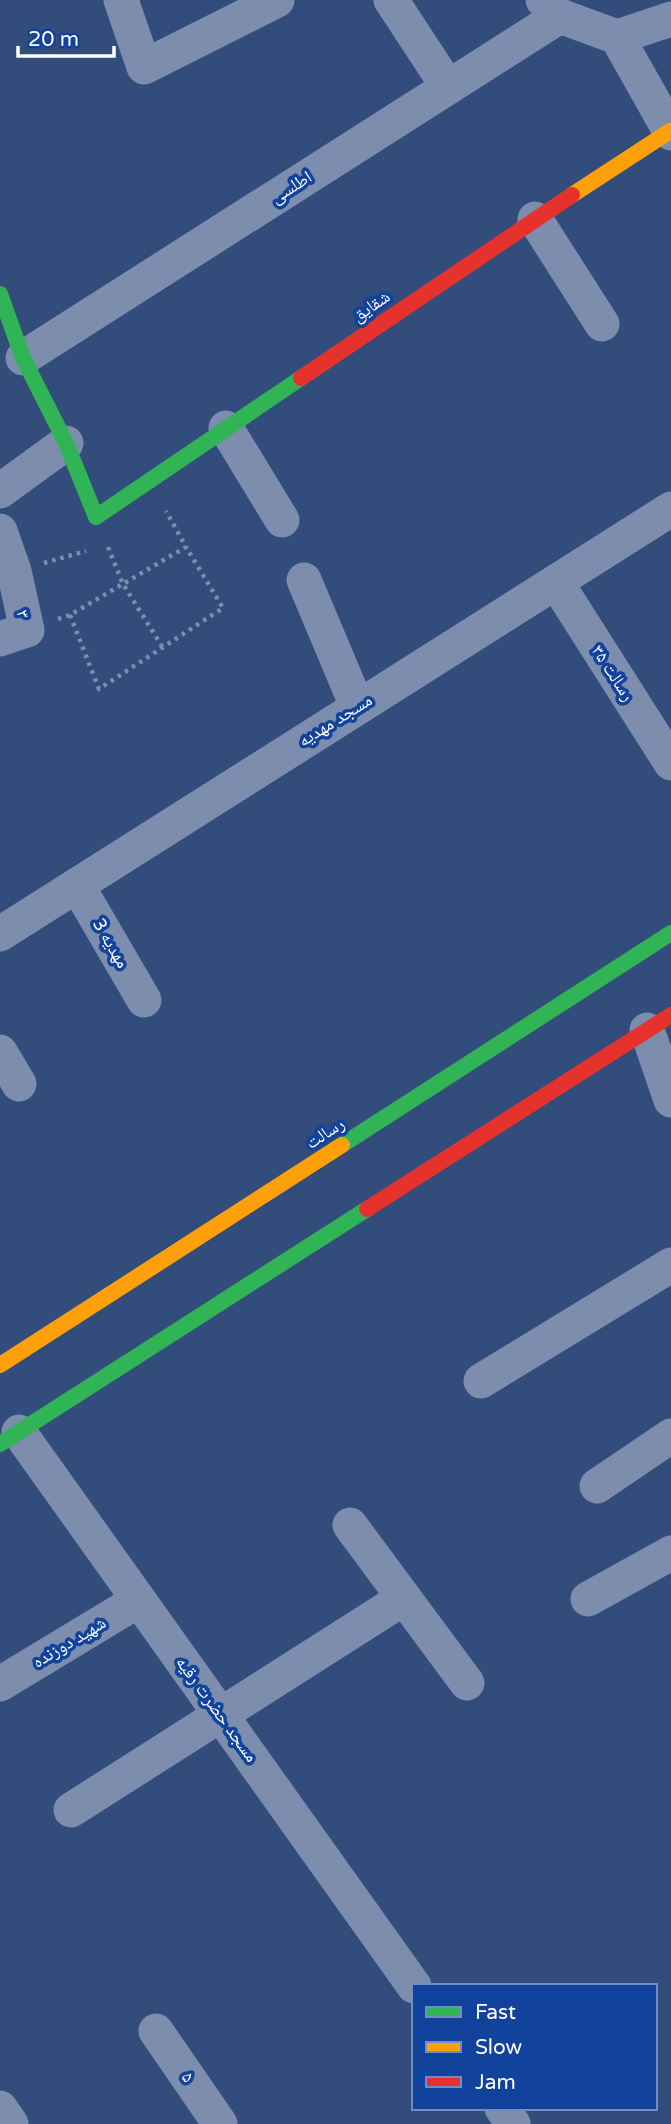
<svg xmlns="http://www.w3.org/2000/svg" width="671" height="2124" font-family="'Varela Round','Noto Naskh Arabic',sans-serif">
<style>
.lines{fill:none;stroke-linecap:round;stroke-linejoin:round}
.path{stroke:#7c8dae;stroke-width:4.5;stroke-dasharray:3.5 5;stroke-linecap:butt}
.street{stroke:#7c8dae;stroke-width:35}
.fast{stroke:#30b455;stroke-width:16}
.slow{stroke:#ff9f0a;stroke-width:16}
.jam{stroke:#e5322d;stroke-width:16}
.labels{text-anchor:middle;stroke-width:7;stroke-linejoin:round;paint-order:stroke}
.street-label{font-size:18px;fill:#fff;stroke:#12439c}
</style>
<rect width="100%" height="100%" fill="#324c7c"/>
<g class="lines">
<g class="path">
<path d="M108 547 123 584 163 648"/>
<path d="M44 563 86 551"/>
<path d="M70 615 99 689 223 608 186 547"/>
<path d="M58 619 70 615 186 547 166 511"/>
</g>
<g class="street">
<path d="M121 0 144 67 277 0"/>
<path d="M391 0 448 87"/>
<path d="M543 0 560 16 617 37 671 133"/>
<path d="M617 37 671 19"/>
<path d="M535 219 602 324"/>
<path d="M23 358 560 16"/>
<path d="M226 428 282 520"/>
<path d="M0 491 66 443"/>
<path d="M0 531 14 571 27 630 0 639"/>
<path d="M304 580 357 706"/>
<path d="M556 582 671 763"/>
<path d="M77 885 144 1000"/>
<path d="M0 934 671 509"/>
<path d="M647 1030 671 1100"/>
<path d="M0 1052 19 1084"/>
<path d="M481 1381 671 1265"/>
<path d="M19 1432 414 1986"/>
<path d="M597 1486 671 1436"/>
<path d="M350 1525 467 1683"/>
<path d="M588 1599 671 1553"/>
<path d="M0 1684 139 1600"/>
<path d="M71 1810 404 1598"/>
<path d="M156 2031 220 2124"/>
<path d="M0 2108 11 2124"/>
<path d="M502 2108 513 2124"/>
</g>
<g class="fast">
<path d="M0 294 23 358 66 443 96 517 301 378"/>
<path d="M342 1145 671 933"/>
<path d="M0 1444 367 1209"/>
</g>
<g class="slow">
<path d="M572 195 670 131"/>
<path d="M0 1365 342 1145"/>
</g>
<g class="jam">
<path d="M301 378 572 195"/>
<path d="M367 1209 671 1015"/>
</g>
</g>
<g class="labels">
<g class="street-label">
<text transform="translate(291 187) rotate(-32)" y="6">اطلسی</text>
<text transform="translate(371 306) rotate(-34)" y="6">شقایق</text>
<text transform="translate(23 614) rotate(77)" y="6">۳</text>
<text transform="translate(613 673) rotate(57)" y="6">رسالت ۳۵</text>
<text transform="translate(335 720) rotate(-32)" y="6">مسجد مهدیه</text>
<text transform="translate(111 943) rotate(60)" y="6">مهدیه 3</text>
<text transform="translate(325 1133) rotate(-33)" y="6">رسالت</text>
<text transform="translate(69 1642) rotate(-31)" y="6">شهید دوزنده</text>
<text transform="translate(217 1709) rotate(54)" y="6">مسجد حضرت رقیه</text>
<text transform="translate(188 2077) rotate(56)" y="6">۵</text>
</g>
</g>
<rect x="412" y="1984" width="245" height="126" fill="#12439c" stroke="#718ec4" stroke-width="2"/>
<rect x="426" y="2007" width="35" height="10" fill="#30b455" stroke="#718ec4" stroke-width="2"/>
<text x="475" y="2019" font-size="21" fill="#ffffff">Fast</text>
<rect x="426" y="2042" width="35" height="10" fill="#ff9f0a" stroke="#718ec4" stroke-width="2"/>
<text x="475" y="2054" font-size="21" fill="#ffffff">Slow</text>
<rect x="426" y="2077" width="35" height="10" fill="#e5322d" stroke="#718ec4" stroke-width="2"/>
<text x="475" y="2089" font-size="21" fill="#ffffff">Jam</text>
<path d="M18 46v10h96v-10" fill="none" stroke="#ffffff" stroke-width="3.5"/>
<text x="28" y="46" font-size="21" fill="#ffffff" stroke="#12439c" stroke-width="5" paint-order="stroke">20 m</text>
</svg>
